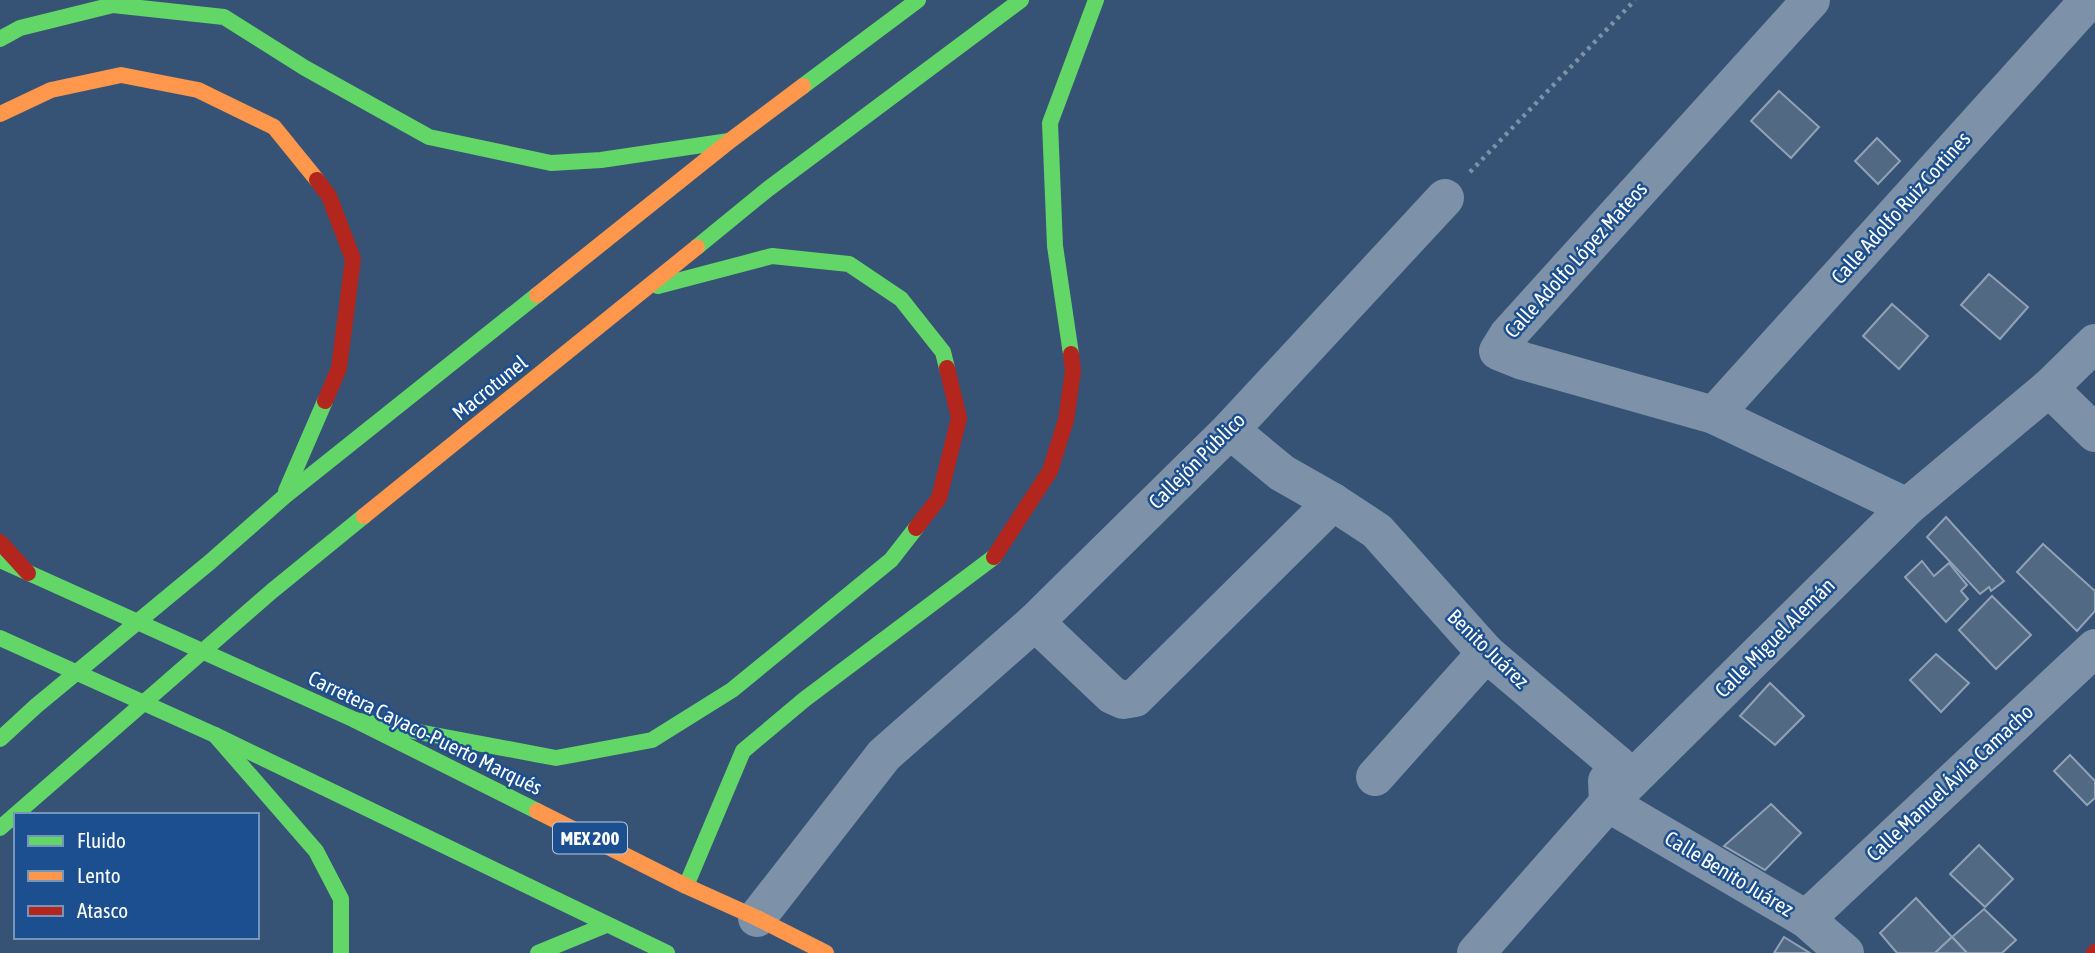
<svg xmlns="http://www.w3.org/2000/svg" width="2095" height="953" font-family="'Asap Condensed',sans-serif">
<style>
.building{fill:#526984;stroke:#92a2b6;stroke-width:2}
.lines{fill:none;stroke-linecap:round;stroke-linejoin:round}
.path{stroke:#7d92a8;stroke-width:4.5;stroke-dasharray:3.5 5;stroke-linecap:butt}
.street{stroke:#7d92a8;stroke-width:38}
.fast{stroke:#63d668;stroke-width:16}
.slow{stroke:#ff974d;stroke-width:16}
.jam{stroke:#b3261e;stroke-width:16}
.labels{text-anchor:middle;stroke-width:5;stroke-linejoin:round;paint-order:stroke}
.shield{fill:#1b4f8f;stroke:#bbcadd;stroke-width:2}
.shield-label{font-size:19px;font-weight:bold;fill:#fff}
.street-label{font-size:21px;fill:#fff;stroke:#1b4f8f}
</style>
<rect width="100%" height="100%" fill="#365274"/>
<g class="building">
<path d="M1779 91 1819 127 1791 158 1751 121Z"/>
<path d="M1877 138 1900 161 1878 184 1855 161Z"/>
<path d="M1989 274 2028 307 2000 339 1961 305Z"/>
<path d="M1892 304 1928 336 1899 369 1863 336Z"/>
<path d="M1946 517 2004 581 1991 591 1989 587 1980 594 1927 537Z"/>
<path d="M2043 544 2095 591V611L2077 631 2017 572Z"/>
<path d="M1922 561 1934 576 1949 563 1967 585 1961 591 1968 599 1946 622 1905 577Z"/>
<path d="M1992 596 2031 635 1996 669 1959 630Z"/>
<path d="M1936 654 1969 683 1941 712 1910 680Z"/>
<path d="M1770 683 1804 716 1775 745 1740 716Z"/>
<path d="M2070 755 2095 781V798L2087 805 2054 771Z"/>
<path d="M1771 804 1801 833 1765 870 1724 846Z"/>
<path d="M1979 845 2013 879 1985 907 1950 874Z"/>
<path d="M1916 898 1952 937 1935 953H1897L1880 933Z"/>
<path d="M1984 909 2016 940 2002 953H1967L1952 937Z"/>
<path d="M1784 937 1810 953H1774Z"/>
<path d="M1952 937 1967 953H1935Z"/>
</g>
<g class="lines">
<path class="path" d="M1470 172 1635 0"/>
<g class="street">
<path d="M1811 0 1508 335 1498 351 1523 361 1714 415 1907 507"/>
<path d="M2049 388 2095 433"/>
<path d="M1714 415 2089 0"/>
<path d="M1230 430 1282 473 1333 502 1377 531 1486 653 1618 765 1607 781 1608 803 1806 919 1845 953"/>
<path d="M1035 622 1112 695 1123 700 1135 698 1333 502"/>
<path d="M1375 777 1486 653"/>
<path d="M757 918 884 755 1035 622 1230 430 1445 198"/>
<path d="M1806 919 2095 648"/>
<path d="M1476 953 1608 803 1907 507 2049 388 2095 343"/>
</g>
<g class="fast">
<path d="M0 39 20 28 113 5 224 17 305 68 429 137 551 163 601 160 729 141"/>
<path d="M803 86 918 0"/>
<path d="M697 247 768 189 1021 0"/>
<path d="M658 286 772 256 849 264 901 299 943 352 947 368"/>
<path d="M1071 354 1055 246 1050 123 1096 0"/>
<path d="M286 491 325 401"/>
<path d="M0 560 355 720 537 811"/>
<path d="M0 638 215 735 667 953"/>
<path d="M355 720 556 758 652 740 732 690 891 560 916 528"/>
<path d="M215 735 316 851 341 899V953"/>
<path d="M0 739 36 706 210 562 285 496 537 295"/>
<path d="M0 828 272 591 364 516"/>
<path d="M686 886 743 751 805 699 994 557"/>
<path d="M538 953 606 925"/>
</g>
<g class="slow">
<path d="M0 114 51 90 121 75 198 90 274 127 317 180"/>
<path d="M537 295 731 140 803 86"/>
<path d="M364 516 697 247"/>
<path d="M537 811 686 886 757 918 826 953"/>
</g>
<g class="jam">
<path d="M317 180 329 196 353 259 339 368 325 401"/>
<path d="M916 528 939 498 959 418 947 368"/>
<path d="M0 542 28 573"/>
<path d="M994 557 1050 471 1066 420 1073 371 1071 354"/>
<path d="M2094 953 2095 952"/>
</g>
</g>
<g class="labels">
<rect class="shield" x="553" y="822.5" width="74" height="31" rx="5"/>
<g class="shield-label">
<text x="590" y="845">MEX 200</text>
</g>
<g class="street-label">
<text transform="translate(1901 208) rotate(-48)" y="7">Calle Adolfo Ruiz Cortines</text>
<text transform="translate(1576 260) rotate(-48)" y="7">Calle Adolfo López Mateos</text>
<text transform="translate(490 388) rotate(-39)" y="7">Macrotunel</text>
<text transform="translate(1197 461) rotate(-45)" y="7">Callejón Público</text>
<text transform="translate(1775 638) rotate(-45)" y="7">Calle Miguel Alemán</text>
<text transform="translate(1488 649) rotate(44)" y="7">Benito Juárez</text>
<text transform="translate(425 733) rotate(26)" y="7">Carretera Cayaco-Puerto Marqués</text>
<text transform="translate(1950 783) rotate(-43)" y="7">Calle Manuel Ávila Camacho</text>
<text transform="translate(1729 874) rotate(31)" y="7">Calle Benito Juárez</text>
</g>
</g>
<rect x="14" y="813" width="245" height="126" fill="#1b4f8f" stroke="#7695bc" stroke-width="2"/>
<rect x="28" y="836" width="35" height="10" fill="#63d668" stroke="#7695bc" stroke-width="2"/>
<text x="77" y="848" font-size="21" fill="#ffffff">Fluido</text>
<rect x="28" y="871" width="35" height="10" fill="#ff974d" stroke="#7695bc" stroke-width="2"/>
<text x="77" y="883" font-size="21" fill="#ffffff">Lento</text>
<rect x="28" y="906" width="35" height="10" fill="#b3261e" stroke="#7695bc" stroke-width="2"/>
<text x="77" y="918" font-size="21" fill="#ffffff">Atasco</text>
</svg>
